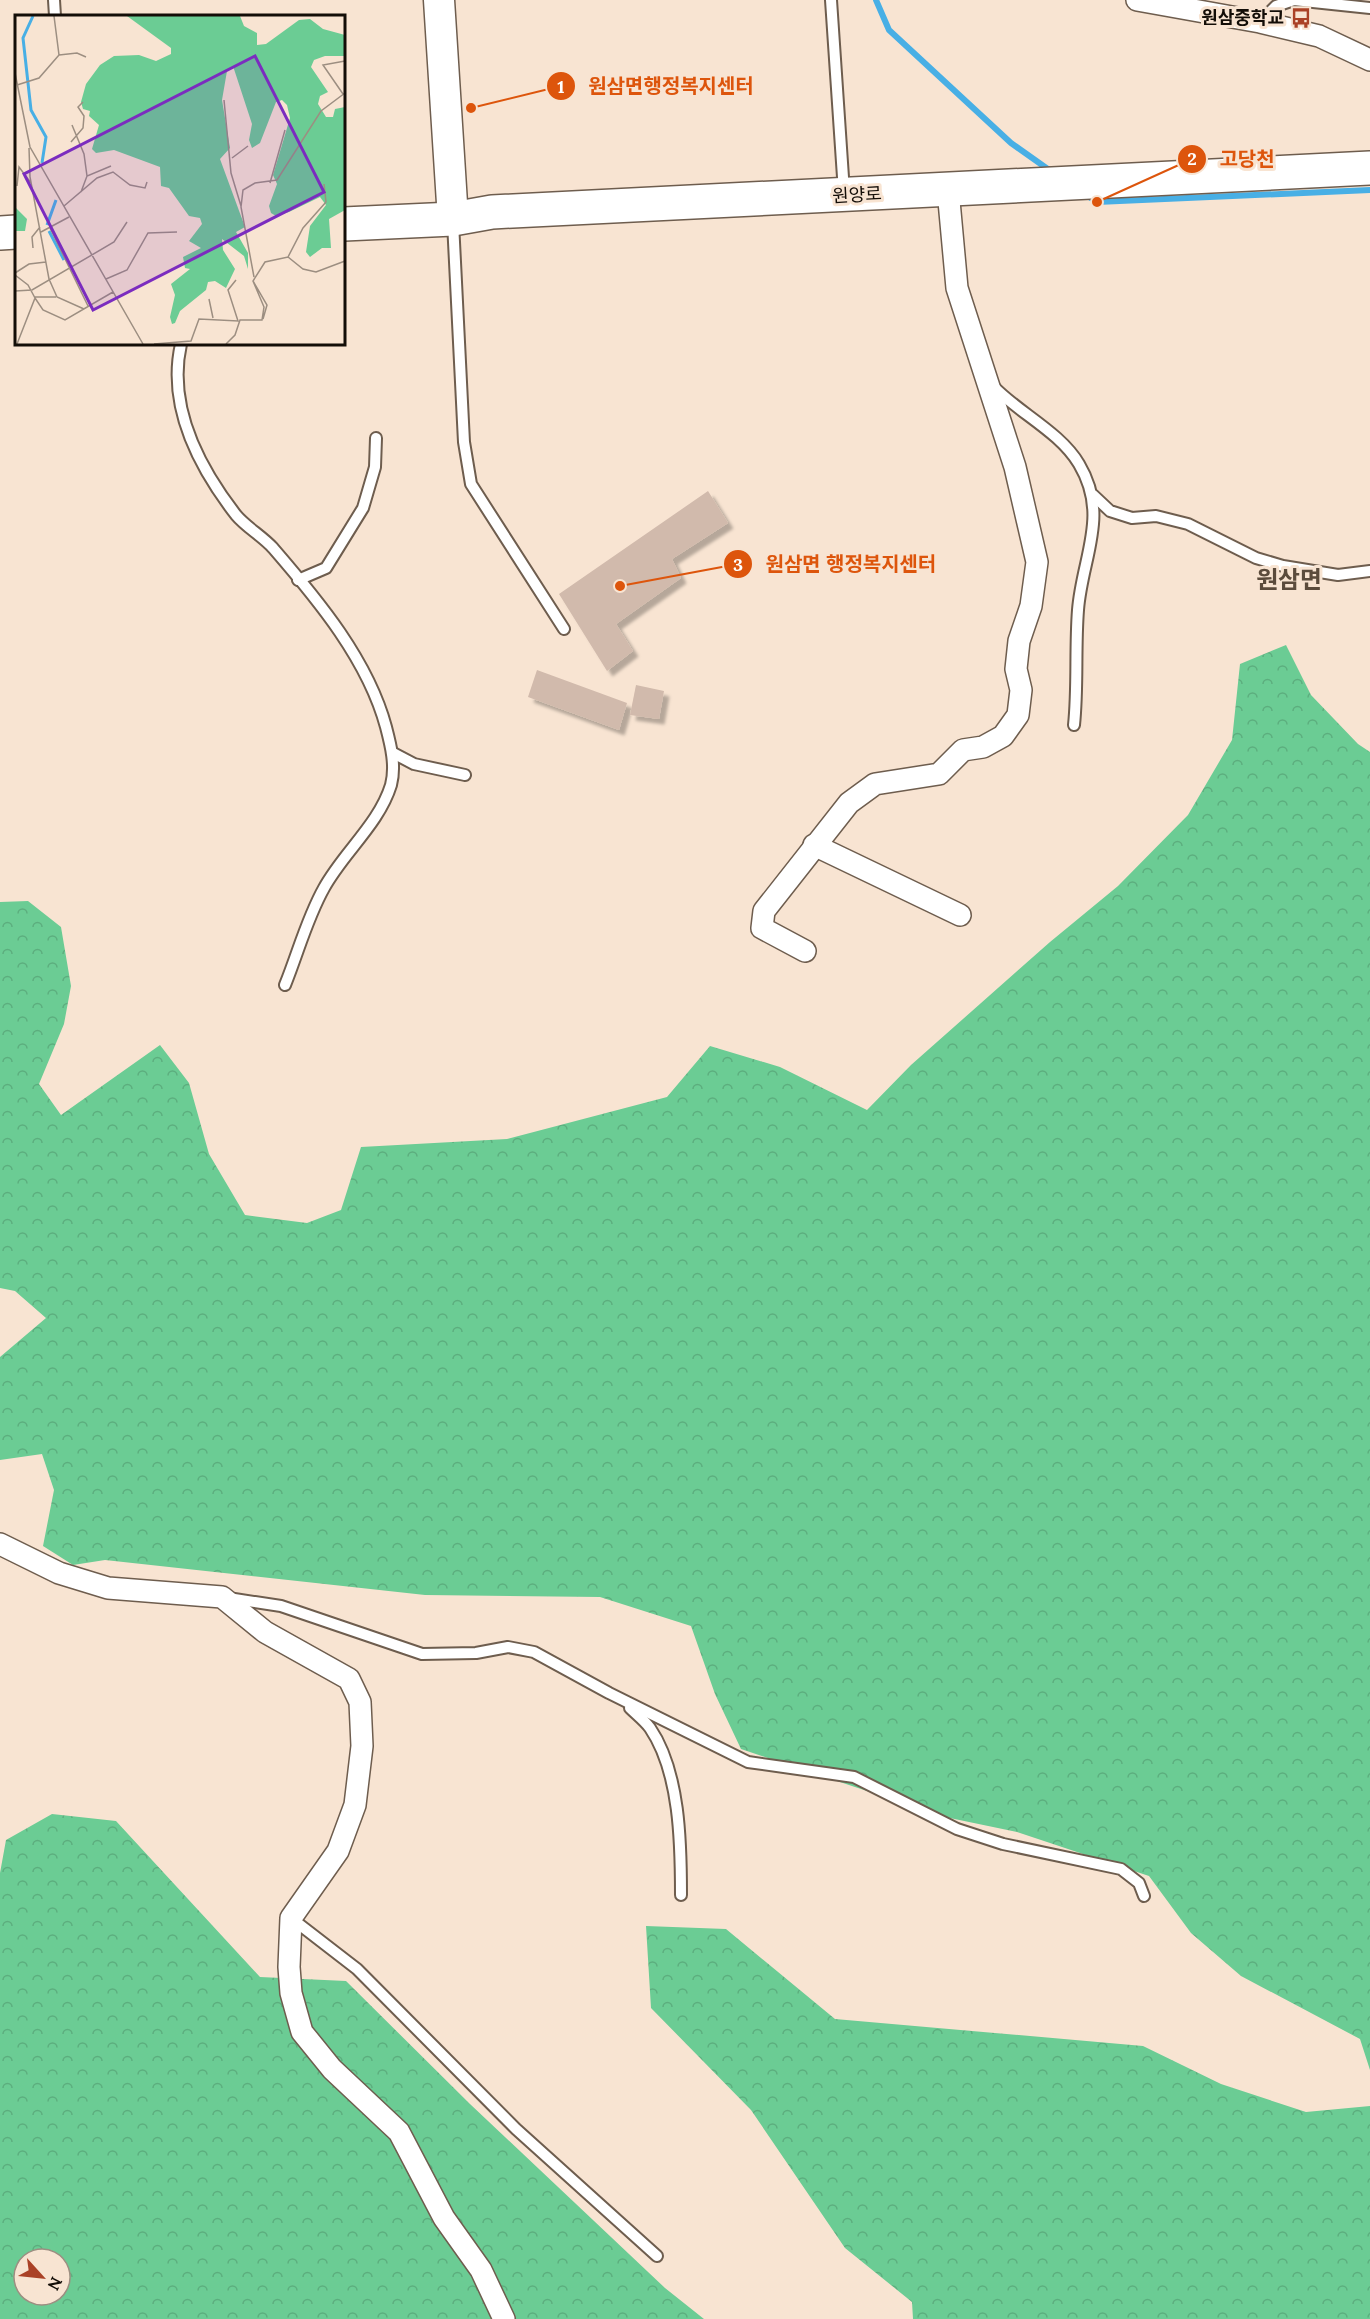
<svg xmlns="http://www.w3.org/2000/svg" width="1370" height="2319" font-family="Lora,'Noto Sans KR',serif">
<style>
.forest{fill:url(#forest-crowns);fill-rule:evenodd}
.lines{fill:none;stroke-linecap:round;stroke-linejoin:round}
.stream{stroke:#48afe5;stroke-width:6}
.building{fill:#d1baac;filter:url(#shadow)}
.lane-casing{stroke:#6e5d4e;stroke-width:14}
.street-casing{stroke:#6e5d4e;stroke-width:24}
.secondary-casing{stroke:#6e5d4e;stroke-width:33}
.primary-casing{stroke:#6e5d4e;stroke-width:36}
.lane{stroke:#fff;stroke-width:10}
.street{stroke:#fff;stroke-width:21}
.secondary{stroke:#fff;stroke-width:30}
.primary{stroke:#fff;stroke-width:33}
.labels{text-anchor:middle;stroke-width:6;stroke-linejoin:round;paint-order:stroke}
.poi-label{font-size:18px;font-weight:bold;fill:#130d07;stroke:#f8e4d2;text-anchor:end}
.street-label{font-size:18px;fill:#130d07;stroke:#f8e4d2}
.district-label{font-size:24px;font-weight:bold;fill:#5b4b3c;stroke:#f8e4d2}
.inset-river{fill:none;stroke:#48afe5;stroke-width:3}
.inset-road{fill:none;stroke:#9c8e81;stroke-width:1.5}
.view{fill:#7b2cbf;fill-opacity:0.15;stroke:#7b2cbf;stroke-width:3}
.inset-edge{fill:none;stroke:#130d07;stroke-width:3}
.leader{fill:none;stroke:#dd550c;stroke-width:2}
.callout-dot{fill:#dd550c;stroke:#f8e4d2;stroke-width:2}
.mark-label{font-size:18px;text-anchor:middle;font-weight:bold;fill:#fff}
.callout-label{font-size:20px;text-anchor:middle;font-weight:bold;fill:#dd550c;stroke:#f8e4d2;stroke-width:6;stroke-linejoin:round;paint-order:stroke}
</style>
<defs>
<pattern id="forest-crowns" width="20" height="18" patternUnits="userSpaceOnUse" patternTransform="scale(1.5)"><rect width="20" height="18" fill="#6bcc94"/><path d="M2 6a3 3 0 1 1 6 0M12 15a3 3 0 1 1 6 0" fill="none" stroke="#5cae7e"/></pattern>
<filter id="shadow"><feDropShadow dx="5.5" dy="5.5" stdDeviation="1.5" flood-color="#0004"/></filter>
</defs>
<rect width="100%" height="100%" fill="#f8e4d2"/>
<g class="forest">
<path d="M1286 645 1311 695 1358 744 1370 752V2070L1360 2039 1241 1976 1191 1933 1149 1876 1017 1832 945 1817 741 1749 715 1694 691 1626 600 1597 425 1595 105 1560 73 1565 43 1546 54 1490 42 1454 0 1460V1357L46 1318 15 1291 0 1288V902L28 901 61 927 71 986 64 1024 39 1084 61 1115 160 1045 189 1083 209 1154 245 1215 307 1223 341 1210 361 1147 507 1139 667 1097 710 1046 780 1067 867 1110 911 1065 1050 942 1118 886 1188 815 1232 740 1240 664Z"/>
<path d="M52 1814 116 1821 260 1977 346 1981 470 2104 665 2288 704 2319H0V1873L6 1840ZM24 2259H60V2295H24Z"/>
<path d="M646 1926 726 1929 835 2019 1143 2046 1221 2084 1306 2112 1370 2106V2319H913L912 2302 845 2248 751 2110 651 2008Z"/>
</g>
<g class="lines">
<g class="stream">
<path d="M876 0 889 30 1011 143 1052 172"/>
<path d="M1086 195 1097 202 1370 190"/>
</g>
</g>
<g class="building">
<path d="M708 491 728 523 672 559 681 578 616 624 633 651 607 671 559 594Z"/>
<path d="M537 670 627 703 619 730 528 697Z"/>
<path d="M636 685 664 691 659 719 630 715Z"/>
</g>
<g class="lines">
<g class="lane-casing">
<g id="lane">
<path d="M54 0 55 16"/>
<path d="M831 0 844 192"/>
<path d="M1260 22 1276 6 1294 0 1370 8"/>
<path d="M453 222 464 442 471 484 564 629"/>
<path d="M181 344C167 406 198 466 236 515 246 527 262 536 273 548 318 600 368 660 386 727 391 746 396 766 391 785 379 824 343 853 324 888 307 918 298 953 285 985"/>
<path d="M994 387C1019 413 1060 432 1079 464 1110 516 1082 557 1078 610 1075 649 1078 687 1074 725"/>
<path d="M1093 495 1110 511 1132 518 1156 516 1188 524 1256 558 1283 566 1338 575 1370 571"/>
<path d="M298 580 326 568 363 508 375 467 376 438"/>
<path d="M393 753 414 764 465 775"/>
<path d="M228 1598 281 1606 422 1654 476 1653 508 1647 534 1652 609 1693 748 1762 854 1777 957 1829 1003 1844 1121 1869 1139 1883 1144 1896"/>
<path d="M630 1708C636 1714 645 1721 650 1728 680 1772 681 1843 681 1895"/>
<path d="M291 1918 357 1969 516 2129 657 2256"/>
</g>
</g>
<g class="street-casing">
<g id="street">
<path d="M1137 0 1260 22 1319 36 1370 60"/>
<path d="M814 845 960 915"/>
<path d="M805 951 762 928 764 911 849 803 875 784 939 774 963 750 983 747 1003 736 1018 715 1021 690 1016 669 1019 641 1031 606 1037 562 1015 467 957 288 948 190"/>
<path d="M0 1544 59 1573 108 1588 222 1597 265 1632 349 1679 360 1702 362 1746 355 1805 338 1851 291 1918 289 1967 291 1993 302 2032 332 2069 399 2132 444 2218 481 2270 504 2319"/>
</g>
</g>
<g class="secondary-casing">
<path id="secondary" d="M439 0 453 219"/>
</g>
<g class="primary-casing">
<g id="primary">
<path d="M344 224 453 219 492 212 1370 168"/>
<path d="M0 233 16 232"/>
</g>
</g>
<use href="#lane" class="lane"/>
<use href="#street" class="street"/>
<use href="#secondary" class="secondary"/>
<use href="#primary" class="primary"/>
</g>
<defs>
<g id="bus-bare" transform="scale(1.62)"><path d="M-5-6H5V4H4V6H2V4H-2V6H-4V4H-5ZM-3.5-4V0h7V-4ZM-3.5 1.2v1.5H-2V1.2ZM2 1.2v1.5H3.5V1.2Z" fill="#aa4126" stroke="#f8e4d2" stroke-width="2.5" paint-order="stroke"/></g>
</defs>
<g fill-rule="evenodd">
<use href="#bus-bare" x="1301" y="18"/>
</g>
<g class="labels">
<g class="poi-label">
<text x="1284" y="24">원삼중학교</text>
</g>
<g class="street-label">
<text transform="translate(857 195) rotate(-3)" y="6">원양로</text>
</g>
<g class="district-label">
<text x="1289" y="588">원삼면</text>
</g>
</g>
<g transform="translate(15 15)">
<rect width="330" height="330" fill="#f8e4d2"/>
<path d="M112 1H225L229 11 242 18V30L251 29 284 5 295 4 308 14 330 20V41H310L299 45 296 52 313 77 305 81 303 89 311 102H318L320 94 330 92V195L314 204 316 233H307L295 242 291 237 295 211 311 190 305 182 274 197 261 201 256 198 254 191 262 169 258 160 275 103 272 90 267 85 261 87 245 128 237 133 234 125 237 109 218 51 212 56 207 85 215 133 205 144 230 212 221 217 233 238V254L229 241 207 224 208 235 220 254 211 273 200 266 193 267 191 275 165 296 160 308 157 309 155 302 160 280 156 269 175 254 170 253 168 242 186 233 174 226 187 209 185 203 174 201 154 173 146 171 145 152 99 135 81 138 77 134 84 110 74 101 75 96 68 94 66 87 71 69 85 50 99 41 124 40 141 46 156 39V33ZM0 192 12 204 10 216H0Z" fill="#6bcc94"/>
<path class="inset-river" d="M18 1 8 23 16 95 31 122 27 148M32 210 41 185M34 216 49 245"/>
<path class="inset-road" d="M44 40 62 38 71 42M0 58 15 132 128 329M2 70 24 63 44 40 39 1M328 79 308 50 330 46M209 85 216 158 226 191M57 110 69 139 72 161M56 127 68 113 69 101 63 92 68 87M14 133 15 162 34 264 42 282 69 294M217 143 233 131M255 168 270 115M2 171 4 152 16 168M66 177 72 161 96 151M49 191 82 163 98 157 115 170 130 173 132 167M35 213 73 291M26 217 54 202M18 233 17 222 25 212M273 242 288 213 311 187 309 169M0 258 14 249 31 247M0 260 13 270 20 283 2 329M239 262 226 192 228 175 240 168 262 165 306 96 330 78M91 264 112 255 133 218 162 217M238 266 252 290 248 304M0 276 17 275 99 227 112 207M20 282H41M20 283 28 295 50 305 98 277M194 284 198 303M139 329 176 326 184 304 223 306 213 275 221 265M211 329 220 320 225 305H247L249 292 238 266 250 247 273 242 288 254 301 257 330 246"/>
<path class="view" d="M240 41 309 177 78 295 9 159Z"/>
<rect width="330" height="330" class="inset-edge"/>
</g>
<path class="leader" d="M471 108L561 86M1097 202L1192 159M620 586L738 564"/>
<g class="callout-dot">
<circle cx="471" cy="108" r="6"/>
<circle cx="1097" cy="202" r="6"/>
<circle cx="620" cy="586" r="6"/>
<circle cx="561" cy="86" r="15"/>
<circle cx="1192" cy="159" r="15"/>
<circle cx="738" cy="564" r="15"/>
</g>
<g class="mark-label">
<text x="561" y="93">1</text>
<text x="1192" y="165">2</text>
<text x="738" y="571">3</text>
</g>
<g class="callout-label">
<text x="671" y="93">원삼면행정복지센터</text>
<text x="1247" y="166">고당천</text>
<text x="851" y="571">원삼면 행정복지센터</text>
</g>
<g transform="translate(42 2277) rotate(117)"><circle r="28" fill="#f8e4d2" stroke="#9c8e81" stroke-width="1.5"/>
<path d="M0-4.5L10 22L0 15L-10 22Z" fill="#aa4126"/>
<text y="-9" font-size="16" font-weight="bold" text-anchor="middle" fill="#130d07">N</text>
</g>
</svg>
